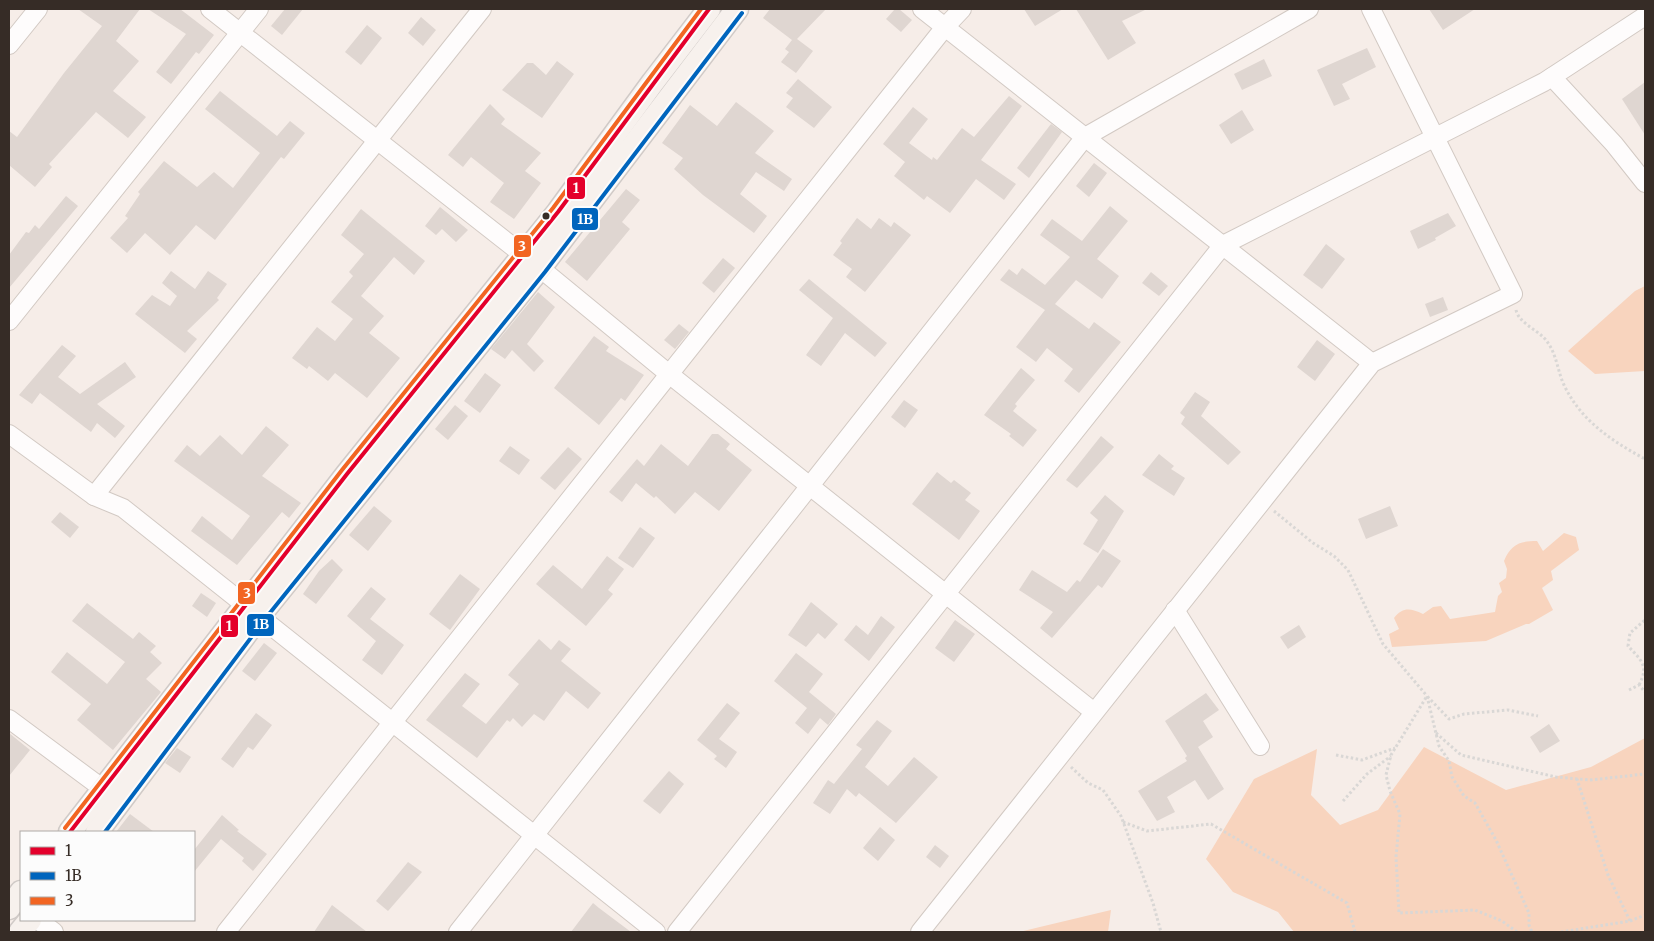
<svg xmlns="http://www.w3.org/2000/svg" width="1654" height="941" font-family="Merriweather,serif">
<style>
.green{fill:#f8d4be}
.building{fill:#dfd6d1}
.lines{fill:none;stroke-linecap:round;stroke-linejoin:round}
.minor-casing{stroke:#d2c9c3;stroke-width:20}
.major-casing{stroke:#d0cac7;stroke-width:25}
.path{stroke:#d9d7d5;stroke-width:3;stroke-dasharray:2.5 2.5;stroke-linecap:butt}
.minor{stroke:#fefcfc;stroke-width:18}
.major{stroke:#f7f1ed;stroke-width:22}
.bus-1-casing{stroke:#fcfcfc;stroke-width:8}
.bus-2-casing{stroke:#fcfcfc;stroke-width:8}
.bus-3-casing{stroke:#fcfcfc;stroke-width:8}
.bus-1{stroke:#e4002b;stroke-width:4}
.bus-2{stroke:#0065bd;stroke-width:4}
.bus-3{stroke:#f26522;stroke-width:4}
.bus-dot{fill:#362c26;stroke:#fcfcfc;stroke-width:2}
.line-badge{stroke:#fcfcfc;stroke-width:2}
.badge-label{font-size:14px;text-anchor:middle;font-weight:bold;fill:#fff}
</style>
<rect width="100%" height="100%" fill="#f6ede8"/>
<g class="green">
<path d="M1645 286V371L1595 374 1568 351 1635 291Z"/>
<path d="M1564 533 1576 537 1579 550 1551 571 1553 580 1542 588 1553 610 1529 624H1526L1486 641 1392 647 1389 634 1399 629 1394 618C1403 607 1410 608 1423 614L1433 607 1441 606 1450 619 1495 612 1498 596 1502 592 1499 583 1506 578 1507 569 1504 561C1511 544 1520 541 1537 541L1543 551Z"/>
<path d="M1645 738V932H1294L1278 912 1233 892 1206 859 1254 779 1317 749 1311 795 1340 825 1378 810 1424 747 1506 790 1591 767Z"/>
<path d="M1111 910 1108 932H1019Z"/>
</g>
<g class="building">
<path d="M78 9H140L116 41 139 61 113 91 146 117 128 138 96 112 49 164 52 167 35 187 9 165V131L17 137 64 73 102 26Z"/>
<path d="M148 9H180L214 35 199 54 196 52 171 84 156 72 186 34Z"/>
<path d="M285 9H303L282 35 271 26Z"/>
<path d="M770 9H826L797 39 813 51 796 73 781 62 789 52 785 49 792 40 763 18Z"/>
<path d="M895 9H899L912 20 901 32 886 19Z"/>
<path d="M1024 9H1063L1035 26Z"/>
<path d="M1076 9H1147L1122 21 1136 43 1108 60Z"/>
<path d="M1429 9H1475L1443 30Z"/>
<path d="M421 17 436 30 423 46 408 33Z"/>
<path d="M367 25 382 38 361 65 345 52Z"/>
<path d="M1367 48 1376 67 1342 84 1350 99 1334 106 1317 70Z"/>
<path d="M1264 59 1272 76 1242 90 1234 74Z"/>
<path d="M557 61 574 74 542 118 502 90 527 63H533L546 75Z"/>
<path d="M798 79 832 107 814 128 786 107 793 98 786 93Z"/>
<path d="M1645 82V135L1622 99Z"/>
<path d="M220 91 277 136 290 121 305 133 284 159 281 157 215 240 196 225 170 255 145 233 127 253 110 238 128 218 125 216 140 194 138 192 164 161 197 187 214 172 233 188 260 153 205 109Z"/>
<path d="M1009 96 1022 106 981 160 1016 184 1004 200 976 179 950 213 927 196 924 200 894 176 905 162 883 144 913 107 928 119 909 143 932 160 933 157 937 160 962 128 974 137Z"/>
<path d="M736 102 774 131 755 153 792 179 784 191 756 172 740 194 767 216 754 233 703 195 674 169 683 158 662 143 690 105 717 126Z"/>
<path d="M490 104 505 119 501 124 541 153 525 171 541 183 514 219 490 202 504 183 471 157 463 167 448 155Z"/>
<path d="M1242 110 1254 130 1231 144 1219 125Z"/>
<path d="M1051 124 1062 132 1029 178 1017 168Z"/>
<path d="M1094 163 1107 173 1089 197 1076 186Z"/>
<path d="M626 189 640 200 622 222 630 229 587 281 565 262Z"/>
<path d="M66 196 78 206 9 288V255L26 232 29 233 35 225 39 229Z"/>
<path d="M1110 206 1128 221 1097 259 1119 276 1102 299 1076 280 1055 304 1089 329 1094 322 1121 342 1079 393 1064 381 1073 369 1047 348 1036 362 1016 347 1045 310 1000 280 1009 269 1017 275 1022 268 1045 285 1070 257 1040 235 1052 219 1082 241Z"/>
<path d="M440 207 468 230 456 242 442 229 436 235 425 226Z"/>
<path d="M361 209 425 261 414 275 394 257 361 296 384 316 369 333 400 358 367 398 335 373 328 381 309 366 307 369 292 358 317 327 335 341 353 319 331 302 353 276 349 272 364 254 341 235Z"/>
<path d="M1448 213 1456 226 1435 238 1436 240 1418 249 1410 231Z"/>
<path d="M857 218 871 229 879 218 891 227 894 222 911 235 865 292 846 277 852 269 833 255 842 243 840 241Z"/>
<path d="M1326 244 1345 259 1322 289 1303 275Z"/>
<path d="M723 258 735 268 714 293 702 283Z"/>
<path d="M171 271 195 289 208 271 227 284 217 298 219 300 187 331 197 339 185 353 135 314 152 295 170 306 177 296 162 283Z"/>
<path d="M1151 272 1168 286 1159 296 1142 283Z"/>
<path d="M809 279 887 343 875 357 845 333 821 366 806 355 833 318 799 290Z"/>
<path d="M538 292 555 307 527 344 544 361 534 372 512 350 505 359 491 349Z"/>
<path d="M1443 297 1448 310 1430 317 1425 304Z"/>
<path d="M679 324 689 332 675 349 664 340Z"/>
<path d="M594 336 609 347 606 351 644 375 625 401 621 398 599 425 554 388Z"/>
<path d="M1317 340 1335 354 1315 381 1297 367Z"/>
<path d="M62 345 76 356 58 377 80 394 125 362 136 377 97 404 125 426 115 438 97 423 91 432 40 393 32 404 19 395Z"/>
<path d="M1021 368 1035 380 1015 404 1017 406 1013 411 1037 430 1023 447 1009 436 1011 434 984 415Z"/>
<path d="M485 373 501 385 480 413 464 401Z"/>
<path d="M1195 392 1210 402 1201 416 1241 452 1228 465 1181 424 1185 417 1180 413Z"/>
<path d="M904 400 918 410 905 428 891 417Z"/>
<path d="M455 405 468 416 448 440 435 429Z"/>
<path d="M266 426 289 445 262 476 301 503 289 518 282 512 237 565 191 531 202 516 232 540 250 516 174 461 187 445 200 456 220 435 242 455Z"/>
<path d="M712 434H718L730 444 726 449 752 470 719 511 695 492 675 514 656 496 654 498 636 483 622 502 609 492 637 459 644 466 661 444 688 466Z"/>
<path d="M1101 436 1114 447 1077 488 1066 480Z"/>
<path d="M510 446 530 460 519 475 499 461Z"/>
<path d="M568 447 582 459 555 490 540 478Z"/>
<path d="M1159 454 1174 466 1171 469 1185 478 1174 496 1142 475Z"/>
<path d="M937 472 951 483 954 480 971 493 965 500 980 511 959 540 912 504Z"/>
<path d="M1105 495 1124 511 1098 553 1083 544 1098 520 1090 513Z"/>
<path d="M374 506 392 521 368 551 349 535Z"/>
<path d="M1390 506 1398 526 1366 539 1358 519Z"/>
<path d="M60 512 79 527 70 538 51 522Z"/>
<path d="M640 527 655 538 633 568 618 558Z"/>
<path d="M1103 549 1121 561 1102 588 1098 585 1052 638 1040 628 1053 612 1019 590 1032 570 1067 592 1077 580 1080 582Z"/>
<path d="M607 556 624 569 608 590 613 594 586 626 536 584 553 565 582 589Z"/>
<path d="M332 559 343 570 316 604 303 594 319 571Z"/>
<path d="M460 574 480 589 450 630 429 614Z"/>
<path d="M371 587 386 599 370 619 404 645 382 675 362 660 376 641 347 616Z"/>
<path d="M201 593 216 603 207 617 192 606Z"/>
<path d="M811 602 838 624 825 639 818 633 806 647 788 635Z"/>
<path d="M87 603 133 639 139 632 156 646 150 652 162 663 146 679 161 692 113 750 77 720 91 704 51 672 67 652 107 684 125 662 72 621Z"/>
<path d="M881 616 895 627 869 661 844 640 856 625 868 635Z"/>
<path d="M955 620 975 634 954 662 935 648Z"/>
<path d="M1299 625 1306 637 1288 649 1280 637Z"/>
<path d="M539 639 551 650 559 640 571 649 561 661 601 693 588 709 566 691 544 721 534 714 522 727 513 718 510 722 507 720 477 758 426 720 465 673 480 684 462 706 486 724 519 684 508 675Z"/>
<path d="M264 643 277 653 255 681 242 671Z"/>
<path d="M796 653 823 674 809 692 836 714 828 725 820 718 808 734 795 723 807 708 774 681Z"/>
<path d="M1206 693 1219 710 1203 721 1213 737 1198 747 1224 789 1208 800 1195 780 1167 797 1175 812 1157 821 1138 791 1187 761 1185 758 1187 756 1165 721Z"/>
<path d="M727 703 740 713 719 739 737 752 726 768 714 759 717 756 697 740Z"/>
<path d="M256 713 272 725 253 750 248 747 233 768 221 759Z"/>
<path d="M877 720 892 731 865 767 888 786 914 757 938 777 896 823 859 793 856 797 847 789 830 814 813 803 828 780 834 784 862 749 856 745Z"/>
<path d="M1549 724 1560 741 1540 753 1530 737Z"/>
<path d="M9 733 30 750 9 776Z"/>
<path d="M177 748 191 757 180 773 165 763Z"/>
<path d="M669 771 684 784 660 814 643 801Z"/>
<path d="M130 814 154 832H116Z"/>
<path d="M222 815 239 830 237 831 267 854 253 871 242 861 244 858 221 839 194 872V850Z"/>
<path d="M880 827 895 840 878 861 863 848Z"/>
<path d="M935 845 949 856 940 868 926 857Z"/>
<path d="M408 862 422 872 388 911 376 901Z"/>
<path d="M593 903 599 908 631 932H571Z"/>
<path d="M332 905 367 932H314Z"/>
</g>
<g class="lines">
<g class="minor-casing">
<g id="minor">
<path d="M210 9 540 268 669 374 1094 712"/>
<path d="M922 9 1372 363"/>
<path d="M9 45 38 9"/>
<path d="M1552 77 1614 144 1645 183"/>
<path d="M9 321 259 9"/>
<path d="M9 434 94 496 123 508 656 932"/>
<path d="M94 496 482 9"/>
<path d="M1175 610 1260 746"/>
<path d="M9 719 114 797"/>
<path d="M38 920 54 932"/>
<path d="M226 932 945 27 962 9"/>
<path d="M458 932 1085 137 1309 9"/>
<path d="M677 932 1223 245 1544 82 1645 16"/>
<path d="M920 932 1372 363 1513 294 1371 9"/>
</g>
</g>
<g class="major-casing">
<g id="major">
<path d="M70 832 347 474 558 212 653 82 709 9"/>
<path d="M97 832 260 615 540 268 737 9"/>
<path d="M9 908 21 892"/>
<path d="M20 932 30 920"/>
</g>
</g>
<g class="path">
<path d="M1516 310C1519 323 1536 329 1545 339 1557 353 1557 370 1564 385 1581 421 1612 441 1645 459"/>
<path d="M1274 511 1313 543 1334 556 1348 570 1383 644 1427 696 1439 746 1449 761 1452 777 1464 796 1475 803 1496 840 1529 913V925L1532 932"/>
<path d="M1639 685C1649 666 1642 661 1628 646L1630 633 1645 620"/>
<path d="M1629 690 1639 685 1645 692"/>
<path d="M1436 733 1461 755 1556 777 1590 780 1645 774"/>
<path d="M1336 755 1362 760 1395 748"/>
<path d="M1071 767 1088 783 1103 790 1121 816 1153 903 1161 932"/>
<path d="M1343 801 1367 774 1391 756"/>
<path d="M1123 822 1147 831 1211 824 1347 903 1355 932"/>
<path d="M1630 921 1645 915"/>
<path d="M1517 932 1502 921 1475 910 1399 913 1396 857 1400 814 1390 791 1386 775 1391 755 1427 696 1449 719 1464 714 1508 710 1538 716"/>
<path d="M1561 932 1630 921 1608 875 1577 779"/>
</g>
<use href="#minor" class="minor"/>
<use href="#major" class="major"/>
<g class="bus-1-casing">
<path id="bus-1" d="M70 832 347 474 558 212 709 9"/>
</g>
<g class="bus-2-casing">
<path id="bus-2" d="M105 832 265 619 545 272 742 13"/>
</g>
<g class="bus-3-casing">
<path id="bus-3" d="M65 828 342 470 553 208 701 9"/>
</g>
<use href="#bus-1" class="bus-1"/>
<use href="#bus-2" class="bus-2"/>
<use href="#bus-3" class="bus-3"/>
</g>
<circle class="bus-dot" cx="546" cy="216" r="4.5"/>
<g class="line-badge">
<rect x="566" y="176" width="20" height="24" rx="5" fill="#e4002b"/>
<rect x="571" y="207" width="28" height="24" rx="5" fill="#0065bd"/>
<rect x="513" y="234" width="19" height="24" rx="5" fill="#f26522"/>
<rect x="237" y="581" width="19" height="24" rx="5" fill="#f26522"/>
<rect x="246" y="613" width="29" height="24" rx="5" fill="#0065bd"/>
<rect x="220" y="614" width="19" height="24" rx="5" fill="#e4002b"/>
</g>
<g class="badge-label">
<text x="576" y="193">1</text>
<text x="585" y="224">1B</text>
<text x="522" y="251">3</text>
<text x="247" y="598">3</text>
<text x="261" y="629">1B</text>
<text x="229" y="631">1</text>
</g>
<rect width="1654" height="941" fill="none" stroke="#362c26" stroke-width="20"/>
<rect x="20" y="831" width="175" height="90" fill="#fcfcfc" stroke="#ada9a6"/>
<rect x="30" y="847" width="25" height="8" fill="#e4002b" stroke="#ada9a6"/>
<text x="65" y="856" font-size="15" fill="#362c26">1</text>
<rect x="30" y="872" width="25" height="8" fill="#0065bd" stroke="#ada9a6"/>
<text x="65" y="881" font-size="15" fill="#362c26">1B</text>
<rect x="30" y="897" width="25" height="8" fill="#f26522" stroke="#ada9a6"/>
<text x="65" y="906" font-size="15" fill="#362c26">3</text>
</svg>
